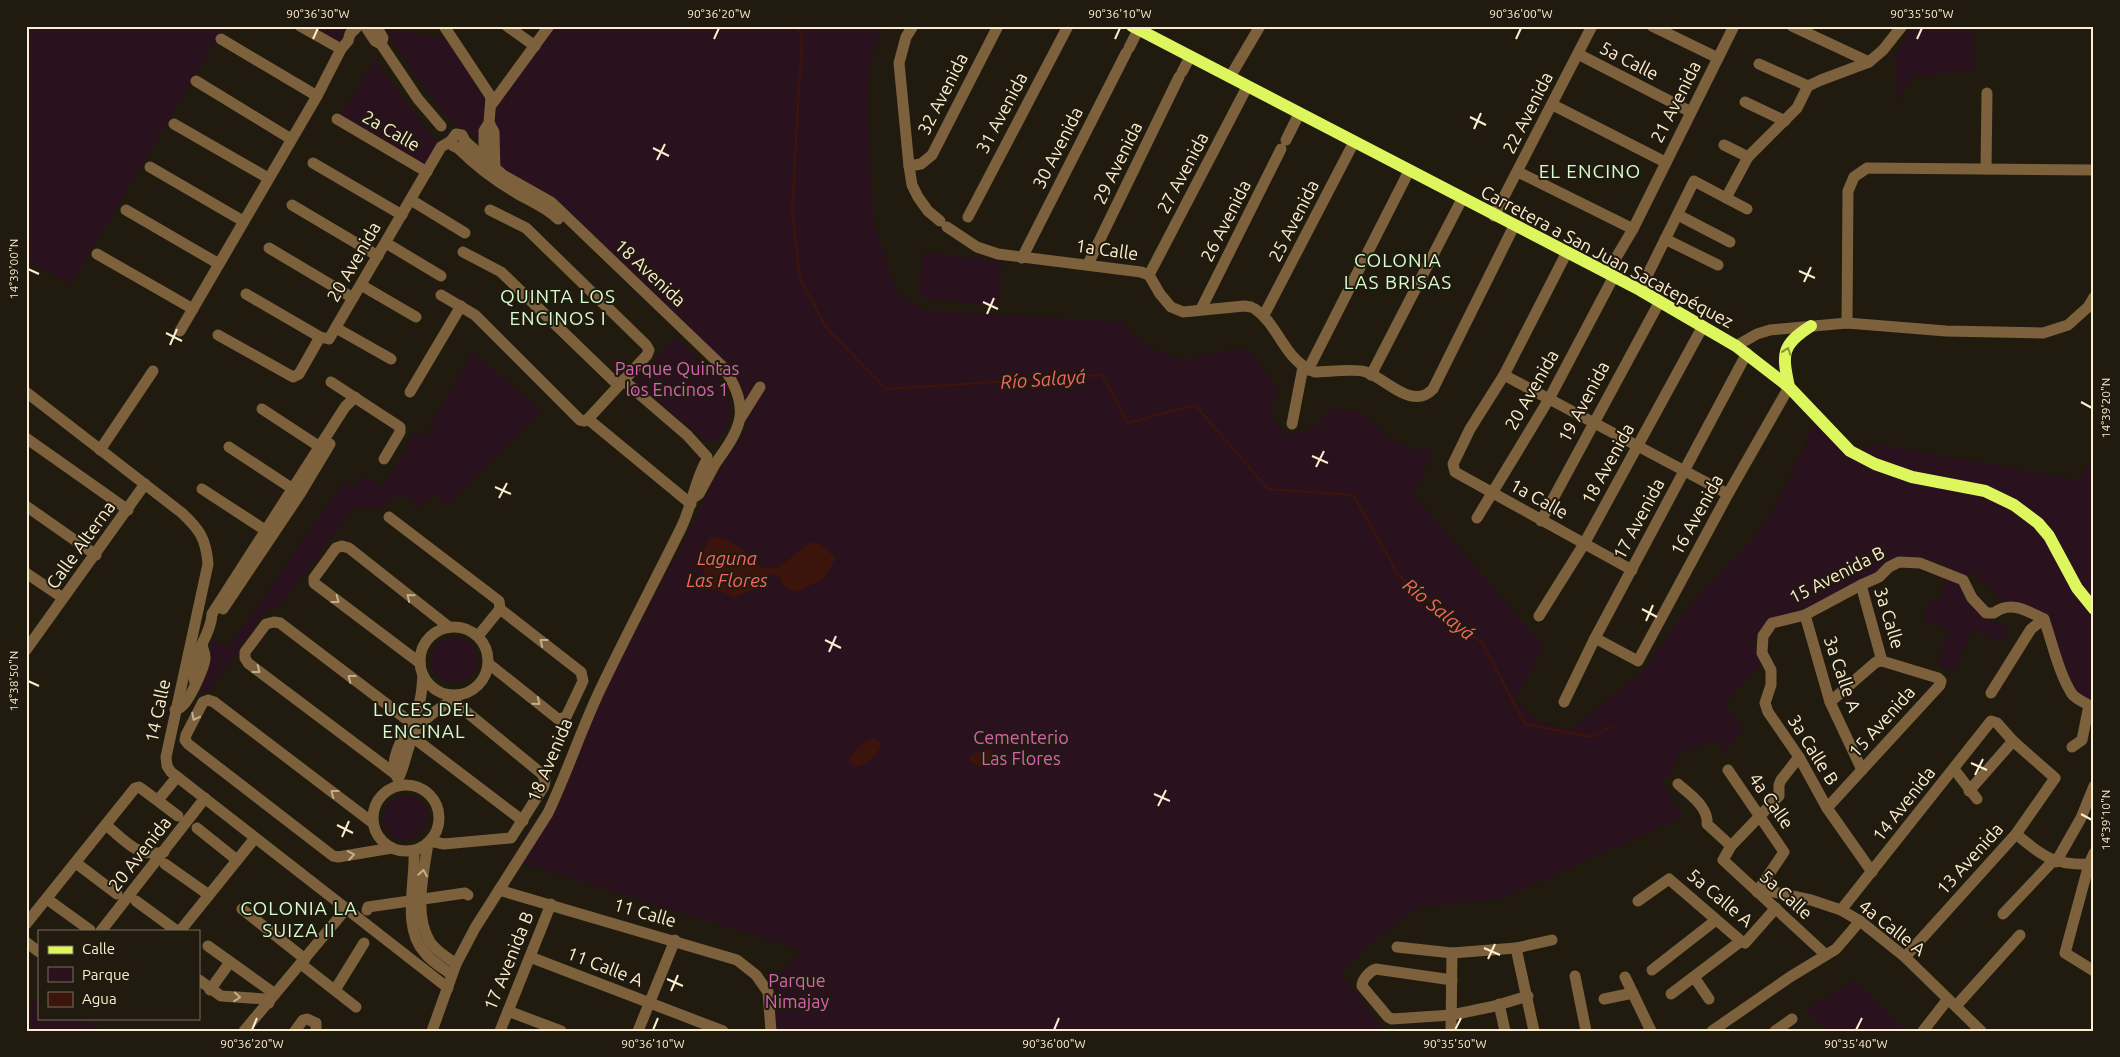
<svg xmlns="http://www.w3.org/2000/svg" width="2120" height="1057" font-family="Ubuntu,sans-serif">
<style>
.green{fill:#29111d}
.water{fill:#3b140c}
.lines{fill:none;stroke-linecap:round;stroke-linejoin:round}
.stream{stroke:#3b140c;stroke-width:2.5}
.minor{stroke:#7c613c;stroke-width:11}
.major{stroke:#ddf65d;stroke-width:12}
.oneway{stroke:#889339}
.oneway2{stroke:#c2ae8d}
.ticks{fill:none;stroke:#fcedd0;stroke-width:2}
.labels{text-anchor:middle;stroke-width:4;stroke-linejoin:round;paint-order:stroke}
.street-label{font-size:18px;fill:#fcedd0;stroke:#201b0e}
.park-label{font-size:18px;fill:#d860b5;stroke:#201b0e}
.neighbourhood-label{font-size:19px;letter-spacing:1px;fill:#d6fcd1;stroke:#201b0e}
.water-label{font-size:19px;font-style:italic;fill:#f66464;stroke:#201b0e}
.neatline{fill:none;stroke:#fcedd0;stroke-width:2}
.ticks-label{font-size:12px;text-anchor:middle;fill:#fcedd0}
</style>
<rect width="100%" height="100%" fill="#201b0e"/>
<g class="green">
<path d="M26 26H225L71 284 26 260Z"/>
<path d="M303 26H346L347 32 337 43Z"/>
<path d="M543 26H884L871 58 867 100 874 225 898 293 922 310 1123 322 1133 334 1158 351 1185 360 1233 349H1243L1253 355 1280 391 1271 404 1276 423 1288 435 1310 430 1334 406 1354 411 1368 418 1387 436 1415 450H1433L1414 495 1544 647 1515 701 1537 720 1570 730 1641 673 1694 599 1718 576 1752 539 1776 504 1815 424 1854 458 1870 443 2079 480 2094 456V700L2073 697 2062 689 2043 622 2015 603 2002 600 1970 571 1965 576 1987 619 2009 627 2000 642 1973 630 1954 671 1939 667 1947 628 1924 622 1927 601 1939 603 1947 564 1918 558 1878 572 1799 612 1750 640 1764 661 1738 688 1727 703 1729 712 1744 729 1725 753 1716 741 1679 753 1670 776 1661 780 1683 817 1504 898 1418 908 1375 940 1340 972 1384 1031 775 1030 774 1005 764 984 804 951 522 863 605 689 685 539 714 480 745 431V409L737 385 625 271 509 177 481 142 453 123 438 106 393 43 388 29 450 40 484 100 498 89Z"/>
<path d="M1911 26H1978L1972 41 1978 69 1911 77 1897 104 1895 56Z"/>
<path d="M374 60 441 147 423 166 340 116Z"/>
<path d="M923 252 1003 261 998 306 918 297Z"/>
<path d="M676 337 723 384 731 407 729 425 715 442H705L635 380Z"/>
<path d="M472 351 542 411 447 505 434 495 420 508 407 497H394L384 507 354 508 279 607 265 611 209 693 201 691 213 638 228 648 343 482 354 486 362 476 384 486 415 432 424 437Z"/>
<circle cx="454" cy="660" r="23"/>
<path d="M406 795C439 800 433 835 404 842 385 835 376 817 391 800Z"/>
<path d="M1855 980 1905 1031H1825L1806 1009Z"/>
<path d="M39 994V1018H84L101 1031H26V1012Z"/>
</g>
<g class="water">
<path d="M710 537C734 538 745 552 762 568H778L810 542 821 545 836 558 824 578 798 592 786 589 778 575 770 574 761 586 735 597 708 587 700 558Z"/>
<path d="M875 738 882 744C877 756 869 763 857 767L851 764 849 760C855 747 863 742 875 738Z"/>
<path d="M985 748 992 751 994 756 993 762 981 767 970 761V756Z"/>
</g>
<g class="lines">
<path class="stream" d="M797 26 802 36 792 211 800 278 825 326 886 389 1102 375 1128 423 1195 405 1268 489 1353 495 1399 576 1483 644 1525 724 1592 737 1612 726"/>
<g class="minor">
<path d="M300 26 341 49"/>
<path d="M376 26 383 38 381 44"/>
<path d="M444 26 491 97 489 123 484 131V163"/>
<path d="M507 26 535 46"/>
<path d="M913 26 906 37 899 63 909 166 912 185 918 197 928 211 940 221"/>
<path d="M1652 26 1718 58"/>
<path d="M1792 26 1869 62"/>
<path d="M367 29 375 41 381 44 418 99 441 126"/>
<path d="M221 39 317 96"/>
<path d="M1129 48 1138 30"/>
<path d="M1578 54 1691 112"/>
<path d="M1759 64 1808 86"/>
<path d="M1182 72 1190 57"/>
<path d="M1230 77 1260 26"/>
<path d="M196 81 291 139"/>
<path d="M1745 102 1785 121"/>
<path d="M492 104 549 26"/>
<path d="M1553 105 1665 162"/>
<path d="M337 119 427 172"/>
<path d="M489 123 494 132 495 172"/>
<path d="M174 124 268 178"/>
<path d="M1286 140 1299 114"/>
<path d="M465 141 464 145 458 148 453 146 451 141 456 134 462 135 465 141 503 175 551 202 724 368C752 410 741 428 715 464"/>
<path d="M1724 145 1748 157"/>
<path d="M458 148C476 166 496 181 518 194 532 202 546 207 558 219"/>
<path d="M313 163 402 215"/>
<path d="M909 166 921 164 932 155 998 26"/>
<path d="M150 167 243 221"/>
<path d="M1986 169 1987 93"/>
<path d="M1518 172 1633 229"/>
<path d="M1726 198 1748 157 1797 108 1808 86 1821 80 1869 62 1883 50 1902 26"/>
<path d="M411 200 465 233"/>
<path d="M292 205 378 256"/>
<path d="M126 210 219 264"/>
<path d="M1678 215 1730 242"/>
<path d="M1494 216 1592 26"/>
<path d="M968 217 1068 26"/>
<path d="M947 227 977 247 998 254 1141 272 1149 275 1160 294 1171 307 1176 309 1183 312 1244 306 1251 307"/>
<path d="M1665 239 1718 265"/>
<path d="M386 243 441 276"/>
<path d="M269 248 353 298"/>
<path d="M463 252 501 272 618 385"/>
<path d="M1567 252 1504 375 1470 429 1453 464 1455 472 1632 570"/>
<path d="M97 254 193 309"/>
<path d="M1022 258 1126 53"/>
<path d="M1088 264 1179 77"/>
<path d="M1607 273 1633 229 1734 26"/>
<path d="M1149 275 1247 87"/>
<path d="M361 285 416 317"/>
<path d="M1640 290 1694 181 1747 209"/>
<path d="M246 294 320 337 329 339 441 147 451 141"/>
<path d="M441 295 475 315 580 420 585 421 588 419 647 355 649 350 646 345 526 228 490 210"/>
<path d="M1201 309 1281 149"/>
<path d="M1255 309C1279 325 1285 362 1315 372 1328 372 1355 368 1366 372 1387 379 1412 411 1433 389L1514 226"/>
<path d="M1264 315 1354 142"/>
<path d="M1847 323 1848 191 1854 177 1867 168 2094 170"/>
<path d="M336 328 391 359"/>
<path d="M180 331 317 96 341 49 348 41 350 34 358 26"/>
<path d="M218 335 293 377 299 374 320 337"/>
<path d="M1736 346 1757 334 1770 330 1847 323 1946 331 2043 333 2068 325 2088 307 2094 297"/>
<path d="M1308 370 1409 171"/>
<path d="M1371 375 1462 199"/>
<path d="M1504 375 1728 494"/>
<path d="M623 380 687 435 707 457"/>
<path d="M331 382 400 427V432L384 459"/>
<path d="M26 392 182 513C200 530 206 539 208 564L166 757 167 766 171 772 448 988"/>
<path d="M410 392 461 306"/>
<path d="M262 409 320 447"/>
<path d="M588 419 691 504"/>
<path d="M740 419 760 387"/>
<path d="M1292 424 1303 367"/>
<path d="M26 438 128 510"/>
<path d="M229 447 299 493"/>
<path d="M100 450 153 371"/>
<path d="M202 489 265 530"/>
<path d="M693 498 699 494 714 466"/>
<path d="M26 506 96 555"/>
<path d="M389 517 499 601 500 609 478 636"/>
<path d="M1477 518 1549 399 1614 276"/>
<path d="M1541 521 1660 301"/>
<path d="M26 573 63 598"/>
<path d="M223 609 300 494 330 444"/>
<path d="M1805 615 1830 702 1862 770"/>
<path d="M1539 616 1584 544 1703 326"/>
<circle cx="454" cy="661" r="34"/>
<path d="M1595 638 1638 661 1728 494 1789 387"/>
<path d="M26 650 145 484"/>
<path d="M420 663 314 583V578L336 548 342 546 349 548 449 627"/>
<path d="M489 664 558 719 566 717 583 681 581 672 500 609"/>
<path d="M195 683C187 656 211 639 212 614L345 407 355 397"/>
<path d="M1991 693 2031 629 2044 619"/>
<path d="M1564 702 1595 638 1747 353"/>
<path d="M1830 702 1876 662 1882 661"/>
<path d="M175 710C177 709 181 708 182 706 189 701 206 665 205 657 205 653 203 649 202 645"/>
<path d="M406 732 523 821"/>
<path d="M1799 757 1781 780 1779 785V796L1731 846 1723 860 1826 955"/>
<path d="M1954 769 1977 799"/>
<path d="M1728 770 1784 852 1757 892"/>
<path d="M394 773 248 663 245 658V652L266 624 274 622 280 623 418 728"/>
<path d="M397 777C385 759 412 724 418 707 422 697 422 686 423 675"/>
<path d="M398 779C405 766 406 752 412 738 420 719 441 708 457 696"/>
<path d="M1678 784C1689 794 1709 807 1707 824L1731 846"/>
<circle cx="406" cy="818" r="33"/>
<path d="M1969 791 2013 741"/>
<path d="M158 800 177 777"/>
<path d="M1827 808 1940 685 1941 681 1938 678 1882 661 1861 585"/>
<path d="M373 823 214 702 208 700 203 702 186 735 185 740 188 744 333 856 338 857 392 848"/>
<path d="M106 825C126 841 137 858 164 852"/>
<path d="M197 828 237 860"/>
<path d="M2016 834C2045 858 2055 866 2094 864"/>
<path d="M430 841 444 844 511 838 544 786 545 780 542 774 452 700"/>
<path d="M428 843C424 872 413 915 430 942 436 951 448 958 456 964"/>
<path d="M414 851C416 881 401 928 425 953 432 962 443 968 452 975"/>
<path d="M2094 853 2089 864 2065 953 2094 971"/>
<path d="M2056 862 2081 818 2094 786"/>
<path d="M76 863 117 894"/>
<path d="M165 864 209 895"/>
<path d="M1872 872 1827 808 1799 757 1768 712 1765 703 1771 685V670L1762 653 1763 636 1772 623 1805 615 1861 585 1879 577 1889 567 1899 562 1920 563 1963 580 1972 598 1986 613H1994C2011 600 2027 611 2044 619 2052 642 2059 674 2072 694 2076 699 2083 702 2089 705L2082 740 2072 747"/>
<path d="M1760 889 1811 900 1841 910 1860 921 1905 957 1981 1031"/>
<path d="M499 890 737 960 756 975 768 992 771 1031"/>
<path d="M47 899 90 930"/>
<path d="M136 901 177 931"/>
<path d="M1638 901 1669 879 1741 941 1745 943 1776 908"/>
<path d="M242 909 305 959"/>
<path d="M367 910 368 907 465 893 468 895"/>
<path d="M1841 910 1991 721 1997 723 2013 741 2055 778 2016 834 1905 957"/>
<path d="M2003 914 2053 861"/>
<path d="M26 924 135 788 139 787 142 789 178 816"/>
<path d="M101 931 205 798"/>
<path d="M180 931 255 838"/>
<path d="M26 942 39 952"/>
<path d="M208 946 275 994"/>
<path d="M1397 947 1452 953 1516 948 1552 940"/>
<path d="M1516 948 1534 1031"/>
<path d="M530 957 723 1031"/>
<path d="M301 964 356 1007"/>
<path d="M1652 970 1716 920"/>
<path d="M1575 976 1586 1031"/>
<path d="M1625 977 1651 1031"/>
<path d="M1694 977 1709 999"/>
<path d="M199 980 221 996 265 999 269 1003"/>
<path d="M1452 980 1376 969C1370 971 1362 979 1362 986L1388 1017 1392 1019 1452 1015 1495 1006 1528 996"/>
<path d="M210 990 230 962"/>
<path d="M335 990 364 943"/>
<path d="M1671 994 1741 941"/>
<path d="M1604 999 1633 993"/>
<path d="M1499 1004 1505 1031"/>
<path d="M1956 1006 2020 935"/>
<path d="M508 1011 561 1031"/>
<path d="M244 1031 346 909"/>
<path d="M295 1031 303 1020 307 1019 316 1023V1031"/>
<path d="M432 1031 456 964 475 928 548 813C567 773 581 730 600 690 626 635 655 581 682 526 692 504 694 485 705 463"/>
<path d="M500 1031 551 904"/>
<path d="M638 1031 675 940"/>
<path d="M1451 1031 1452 953"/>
<path d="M1712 1031 1790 977 1836 949 1860 921"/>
<path d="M1775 1031 1792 1019"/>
<path d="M1923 1031 1948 999"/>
</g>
<g class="major">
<path d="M1132 26 1640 290 1736 346 1789 387 1850 451 1875 464 1912 477 1985 491 2014 505 2038 523 2049 536 2077 588 2094 609"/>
<path d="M1789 387C1782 354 1781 345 1811 326"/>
</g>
</g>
<defs><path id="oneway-chevron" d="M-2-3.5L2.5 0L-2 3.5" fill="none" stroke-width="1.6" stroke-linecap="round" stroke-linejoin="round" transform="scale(1.25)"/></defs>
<use class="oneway" href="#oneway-chevron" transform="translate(1787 351) rotate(-71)"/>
<g class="oneway2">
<use href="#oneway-chevron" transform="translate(410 597) rotate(-141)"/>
<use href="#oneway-chevron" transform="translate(336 600) rotate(37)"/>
<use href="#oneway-chevron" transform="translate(543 642) rotate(-142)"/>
<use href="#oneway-chevron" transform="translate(257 670) rotate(37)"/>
<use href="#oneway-chevron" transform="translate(351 678) rotate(-143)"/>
<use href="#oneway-chevron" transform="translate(537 702) rotate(39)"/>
<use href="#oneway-chevron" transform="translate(195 717) rotate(118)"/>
<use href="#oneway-chevron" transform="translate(334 793) rotate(-143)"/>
<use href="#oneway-chevron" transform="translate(351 855) rotate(-10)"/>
<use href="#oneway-chevron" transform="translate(423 873) rotate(-81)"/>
<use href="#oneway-chevron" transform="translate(237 997) rotate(4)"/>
</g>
<path class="ticks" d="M313 39 318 28M714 39 719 28M1115 39 1120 28M1516 39 1521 28M1917 39 1922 28M1470 117 1486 125M1474 129 1481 113M653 148 669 156M657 160 665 144M28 269 39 274M1799 271 1815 278M1804 282 1811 267M983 302 998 309M987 314 994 298M166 333 182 341M170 345 177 329M2081 402 2092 408M1312 456 1328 463M1316 467 1324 451M495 487 511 494M499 498 507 483M1642 609 1657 617M1646 621 1653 605M825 640 841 648M829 652 836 636M28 681 39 686M1971 763 1987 770M1975 775 1983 759M1154 794 1170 801M1158 806 1166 790M2081 814 2092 820M337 825 353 833M342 837 349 821M1484 948 1500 955M1488 959 1495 944M667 979 683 986M671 991 678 975M252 1030 257 1018M653 1030 658 1018M1054 1030 1059 1018M1455 1030 1461 1018M1856 1030 1862 1018"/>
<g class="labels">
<g class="street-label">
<text transform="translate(1629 61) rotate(27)" y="6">5a Calle</text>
<text transform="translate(943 94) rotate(-63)" y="6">32 Avenida</text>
<text transform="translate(1676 102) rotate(-63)" y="6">21 Avenida</text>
<text transform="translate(1002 113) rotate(-62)" y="6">31 Avenida</text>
<text transform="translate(1528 113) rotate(-63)" y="6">22 Avenida</text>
<text transform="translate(391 131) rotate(30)" y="6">2a Calle</text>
<text transform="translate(1058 148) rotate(-63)" y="6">30 Avenida</text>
<text transform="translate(1118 163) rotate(-64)" y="6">29 Avenida</text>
<text transform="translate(1183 173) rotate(-62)" y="6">27 Avenida</text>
<text transform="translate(1226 221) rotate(-63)" y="6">26 Avenida</text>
<text transform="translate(1294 221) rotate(-63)" y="6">25 Avenida</text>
<text transform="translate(1107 250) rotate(8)" y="6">1a Calle</text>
<text transform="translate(1607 257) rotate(28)" y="6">Carretera a San Juan Sacatepéquez</text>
<text transform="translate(354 262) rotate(-60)" y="6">20 Avenida</text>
<text transform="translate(650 273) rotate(43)" y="6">18 Avenida</text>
<text transform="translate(1532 390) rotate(-60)" y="6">20 Avenida</text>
<text transform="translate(1584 402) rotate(-62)" y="6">19 Avenida</text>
<text transform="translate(1608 464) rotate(-61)" y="6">18 Avenida</text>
<text transform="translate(1539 499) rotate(29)" y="6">1a Calle</text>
<text transform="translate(1697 515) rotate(-61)" y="6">16 Avenida</text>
<text transform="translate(1639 519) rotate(-62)" y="6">17 Avenida</text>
<text transform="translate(81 545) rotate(-54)" y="6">Calle Alterna</text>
<text transform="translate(1837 575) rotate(-27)" y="6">15 Avenida B</text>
<text transform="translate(1889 618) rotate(73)" y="6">3a Calle</text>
<text transform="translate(1842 674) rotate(71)" y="6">3a Calle A</text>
<text transform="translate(158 711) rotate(-78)" y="6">14 Calle</text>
<text transform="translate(1882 722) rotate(-48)" y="6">15 Avenida</text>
<text transform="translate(1813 750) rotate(58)" y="6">3a Calle B</text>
<text transform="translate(550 760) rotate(-67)" y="6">18 Avenida</text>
<text transform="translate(1771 801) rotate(55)" y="6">4a Calle</text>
<text transform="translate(1904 804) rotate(-52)" y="6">14 Avenida</text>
<text transform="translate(140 854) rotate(-52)" y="6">20 Avenida</text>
<text transform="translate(1970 859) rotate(-48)" y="6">13 Avenida</text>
<text transform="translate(1786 895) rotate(42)" y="6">5a Calle</text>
<text transform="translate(1720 898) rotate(40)" y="6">5a Calle A</text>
<text transform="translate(645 913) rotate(16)" y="6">11 Calle</text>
<text transform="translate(1892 928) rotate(38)" y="6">4a Calle A</text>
<text transform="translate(509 961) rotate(-68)" y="6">17 Avenida B</text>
<text transform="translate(605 967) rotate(21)" y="6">11 Calle A</text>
</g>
<g class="park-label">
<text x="677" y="375">Parque Quintas<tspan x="677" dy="21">los Encinos 1</tspan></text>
<text x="1021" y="744">Cementerio<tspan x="1021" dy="21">Las Flores</tspan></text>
<text x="797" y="987">Parque<tspan x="797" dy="21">Nimajay</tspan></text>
</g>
<g class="neighbourhood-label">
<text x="1590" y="178">EL ENCINO</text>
<text x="1398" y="267">COLONIA<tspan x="1398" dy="22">LAS BRISAS</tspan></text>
<text x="558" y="303">QUINTA LOS<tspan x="558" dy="22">ENCINOS I</tspan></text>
<text x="424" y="716">LUCES DEL<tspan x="424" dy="22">ENCINAL</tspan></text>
<text x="299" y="915">COLONIA LA<tspan x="299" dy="22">SUIZA II</tspan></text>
</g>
<g class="water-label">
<text transform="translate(1043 379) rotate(-4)" y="7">Río Salayá</text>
<text x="727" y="565">Laguna<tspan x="727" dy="22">Las Flores</tspan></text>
<text transform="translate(1439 609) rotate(39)" y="7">Río Salayá</text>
</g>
</g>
<rect width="2120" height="1057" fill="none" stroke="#201b0e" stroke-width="55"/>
<rect x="38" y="930" width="162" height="90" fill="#201b0e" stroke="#786f5c"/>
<rect x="48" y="946" width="25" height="8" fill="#ddf65d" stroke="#786f5c"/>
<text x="82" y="954" font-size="15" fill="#fcedd0">Calle</text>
<rect x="48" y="967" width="25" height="15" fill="#29111d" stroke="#786f5c"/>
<text x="82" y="980" font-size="15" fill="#fcedd0">Parque</text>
<rect x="48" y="992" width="25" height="15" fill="#3b140c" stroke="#786f5c"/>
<text x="82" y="1004" font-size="15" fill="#fcedd0">Agua</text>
<rect x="28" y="28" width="2064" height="1002" class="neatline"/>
<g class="ticks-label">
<text x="318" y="18">90°36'30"W</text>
<text x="719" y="18">90°36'20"W</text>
<text x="1120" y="18">90°36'10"W</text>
<text x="1521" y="18">90°36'00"W</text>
<text x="1922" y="18">90°35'50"W</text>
<text transform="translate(14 269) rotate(-90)" y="4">14°39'00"N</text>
<text transform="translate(2106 408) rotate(-90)" y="4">14°39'20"N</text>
<text transform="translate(14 681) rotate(-90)" y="4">14°38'50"N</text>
<text transform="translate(2106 820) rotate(-90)" y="4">14°39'10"N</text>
<text x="252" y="1048">90°36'20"W</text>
<text x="653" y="1048">90°36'10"W</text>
<text x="1054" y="1048">90°36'00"W</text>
<text x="1455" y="1048">90°35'50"W</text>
<text x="1856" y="1048">90°35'40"W</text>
</g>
</svg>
